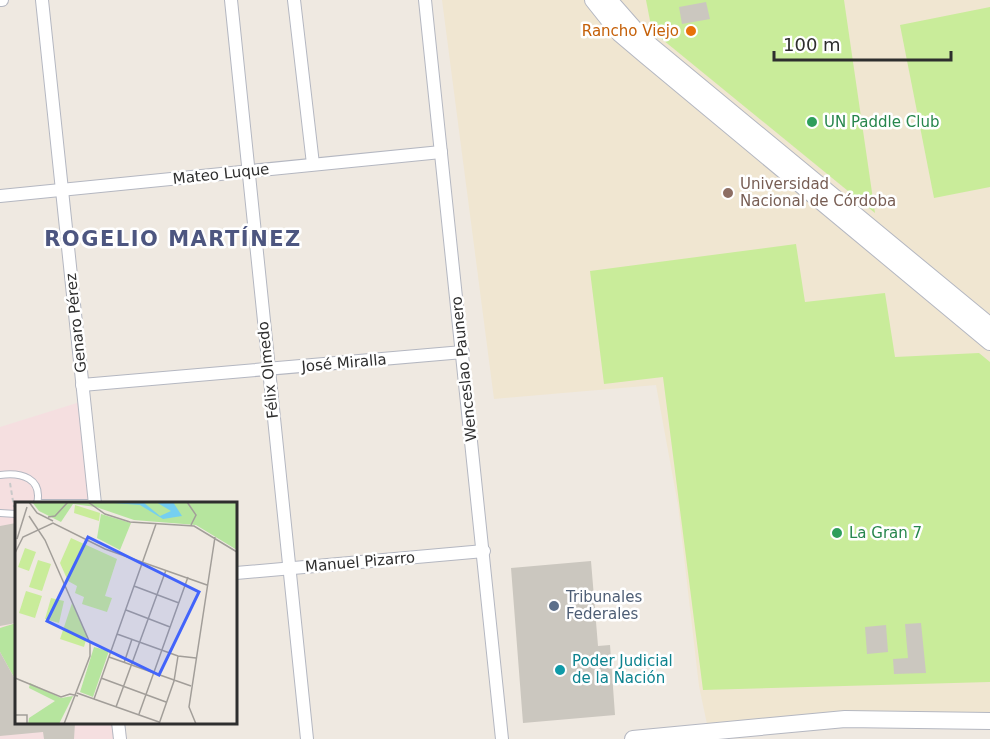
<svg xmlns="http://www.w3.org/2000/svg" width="990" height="739" font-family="'DejaVu Sans',sans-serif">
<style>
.education{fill:#f0e6d1}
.medical{fill:#f5dfe0}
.green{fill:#b6e59e}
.pitch{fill:#c9ec9a}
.building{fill:#cbc7bf}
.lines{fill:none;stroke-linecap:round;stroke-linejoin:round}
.service-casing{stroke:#b4b7c1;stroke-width:8}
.minor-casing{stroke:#b4b7c1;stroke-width:14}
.secondary-casing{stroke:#b4b7c1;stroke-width:18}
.path{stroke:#c9c9c9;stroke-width:2;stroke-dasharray:4.5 3;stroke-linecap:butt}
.service{stroke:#fff;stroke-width:6}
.minor{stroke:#fff;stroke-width:12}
.secondary{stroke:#fff;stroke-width:16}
.food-dot{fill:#e8710a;stroke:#fff;stroke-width:2}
.leisure-dot{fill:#2e9e5b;stroke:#fff;stroke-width:2}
.education-dot{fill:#8d6e63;stroke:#fff;stroke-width:2}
.service-dot{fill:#5c6f8a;stroke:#fff;stroke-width:2}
.culture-dot{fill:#0f9aa8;stroke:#fff;stroke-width:2}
.labels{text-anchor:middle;stroke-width:5;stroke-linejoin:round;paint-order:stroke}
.food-label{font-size:15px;fill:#c56008;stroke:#fff;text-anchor:end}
.leisure-label{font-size:15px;fill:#27864d;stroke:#fff;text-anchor:start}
.street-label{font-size:15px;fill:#2e2e2e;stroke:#fff}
.education-label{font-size:15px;fill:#785e54;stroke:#fff;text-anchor:start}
.service-label{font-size:15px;fill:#4e5e75;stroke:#fff;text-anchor:start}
.culture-label{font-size:15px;fill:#0d838f;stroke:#fff;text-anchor:start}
.district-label{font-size:21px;font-weight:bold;letter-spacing:1.5px;fill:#4d5680;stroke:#fff}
.inset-road{fill:none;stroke:#a29e99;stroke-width:1.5}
.view{fill:#4264fb;fill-opacity:0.15;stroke:#4264fb;stroke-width:3}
.inset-edge{fill:none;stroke:#2e2e2e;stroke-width:3}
</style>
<rect width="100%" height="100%" fill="#efe9e1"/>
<path class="education" d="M442 0H990V715L708 729 699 686 678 505 656 385 494 399Z"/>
<path class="medical" d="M80 402 91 503 16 504V722L114 723 116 739H0V427Z"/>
<path class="green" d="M16 623V681L0 652V628Z"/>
<g class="pitch">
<path d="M646 0H844L875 213 652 31Z"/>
<path d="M990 7V187L934 198 900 25Z"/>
<path d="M796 244 805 302 885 293 895 357 979 353 990 362V682L703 690 663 377 604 384 590 271Z"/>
</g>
<g class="building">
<path d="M706 2 710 19 682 24 679 7Z"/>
<path d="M16 523V623L0 626V526Z"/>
<path d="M591 561 598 646 610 645 615 715 523 723 511 568Z"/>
<path d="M921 623 926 673 894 674 893 659 908 658 905 624Z"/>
<path d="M886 625 888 652 867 654 865 627Z"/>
<path d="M0 652 16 681V723H75L74 739H44L43 732 0 736Z"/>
</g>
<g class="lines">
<g class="service-casing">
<g id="service">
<path d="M0 475C21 472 43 478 37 504"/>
<path d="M37 503H94"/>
<path d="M0 513 16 514"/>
</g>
</g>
<g class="minor-casing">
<g id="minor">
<path d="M0 0H2"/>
<path d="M42 0 95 504"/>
<path d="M231 0 307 739"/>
<path d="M294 0 313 164"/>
<path d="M425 0 502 739"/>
<path d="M0 196 441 152"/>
<path d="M82 385 463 352"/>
<path d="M236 573 484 551"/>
<path d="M118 722 120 739"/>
</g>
</g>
<g class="secondary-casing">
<g id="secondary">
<path d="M593 0 620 34 646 56 990 342"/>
<path d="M609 0 645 41 990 326"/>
<path d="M633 739 845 719 990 721"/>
</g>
</g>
<path class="path" d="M10 483 14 507"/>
<use href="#service" class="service"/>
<use href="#minor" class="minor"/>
<use href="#secondary" class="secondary"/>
</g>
<circle class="food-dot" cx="691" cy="31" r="6"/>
<g class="leisure-dot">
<circle cx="812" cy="122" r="6"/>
<circle cx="837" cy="533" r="6"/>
</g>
<circle class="education-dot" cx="728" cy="193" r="6"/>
<circle class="service-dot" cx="554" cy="606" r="6"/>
<circle class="culture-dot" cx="560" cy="670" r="6"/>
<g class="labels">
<g class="food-label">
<text x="679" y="36">Rancho Viejo</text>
</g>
<g class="leisure-label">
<text x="824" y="127">UN Paddle Club</text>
<text x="849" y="538">La Gran 7</text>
</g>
<g class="street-label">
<text transform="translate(221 174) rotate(-6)" y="5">Mateo Luque</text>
<text transform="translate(76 323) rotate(-96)" y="5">Genaro Pérez</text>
<text transform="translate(344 363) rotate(-5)" y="5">José Miralla</text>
<text transform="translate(464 369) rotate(-96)" y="5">Wenceslao Paunero</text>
<text transform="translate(268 370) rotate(-96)" y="5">Félix Olmedo</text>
<text transform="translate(360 562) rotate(-5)" y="5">Manuel Pizarro</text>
</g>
<g class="education-label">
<text x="740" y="189">Universidad<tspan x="740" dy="17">Nacional de Córdoba</tspan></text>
</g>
<g class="service-label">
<text x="566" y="602">Tribunales<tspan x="566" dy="17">Federales</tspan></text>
</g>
<g class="culture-label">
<text x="572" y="666">Poder Judicial<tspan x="572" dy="17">de la Nación</tspan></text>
</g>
<g class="district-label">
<text x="173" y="246">ROGELIO MARTÍNEZ</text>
</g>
</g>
<g transform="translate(15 502)">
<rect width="222" height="222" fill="#efe9e1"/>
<path d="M17 0H222V48L181 23 119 18 81 5 58 2 46 20 24 9ZM86 12 116 21 105 48 82 36ZM79 145 94 149 78 195 65 190ZM15 181 46 196 58 194 44 222H13L14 216 40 199 14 186Z" fill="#b6e59e"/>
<path d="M60 3 85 11 84 19 59 11ZM56 36 102 57 90 94 97 96 92 110 67 102 69 95 60 91 62 84 53 79 45 61ZM10 46 21 50 14 69 3 65ZM23 58 36 62 27 89 14 85ZM11 89 27 94 20 116 4 111ZM36 96 49 99 44 121 30 117ZM57 101 72 134 69 145 45 137Z" fill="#c9ec9a"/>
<path d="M86 0H128L145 14 156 9 141 0H158L167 14 148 17 125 3Z" fill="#75cff0"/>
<path class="inset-road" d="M14 0 22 11 38 19M73 0 90 12 115 20 179 24 222 50M172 0 181 13 176 23M14 14 30 38 75 141V154L49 222M33 15 40 14 53 0M2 37 12 5M0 51 8 35 38 21 90 47 192 83M119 84 164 101M111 108 155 125M102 132 163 154 181 156M94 155 176 184M109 161 117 137M0 176 46 195 55 192 63 194M86 176 151 200M62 191 144 220M79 197 141 22M101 205 151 68M124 212 173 75M1 213H12V222M144 222 159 179 163 154M181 222 174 205 200 35"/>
<path class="view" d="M73 35 184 90 144 173 32 119Z"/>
<rect width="222" height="222" class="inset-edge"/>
</g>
<path d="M774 51v9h177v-9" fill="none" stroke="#2e2e2e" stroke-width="3"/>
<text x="783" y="51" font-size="18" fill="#2e2e2e" stroke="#ffffff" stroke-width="4.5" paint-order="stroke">100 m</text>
</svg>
